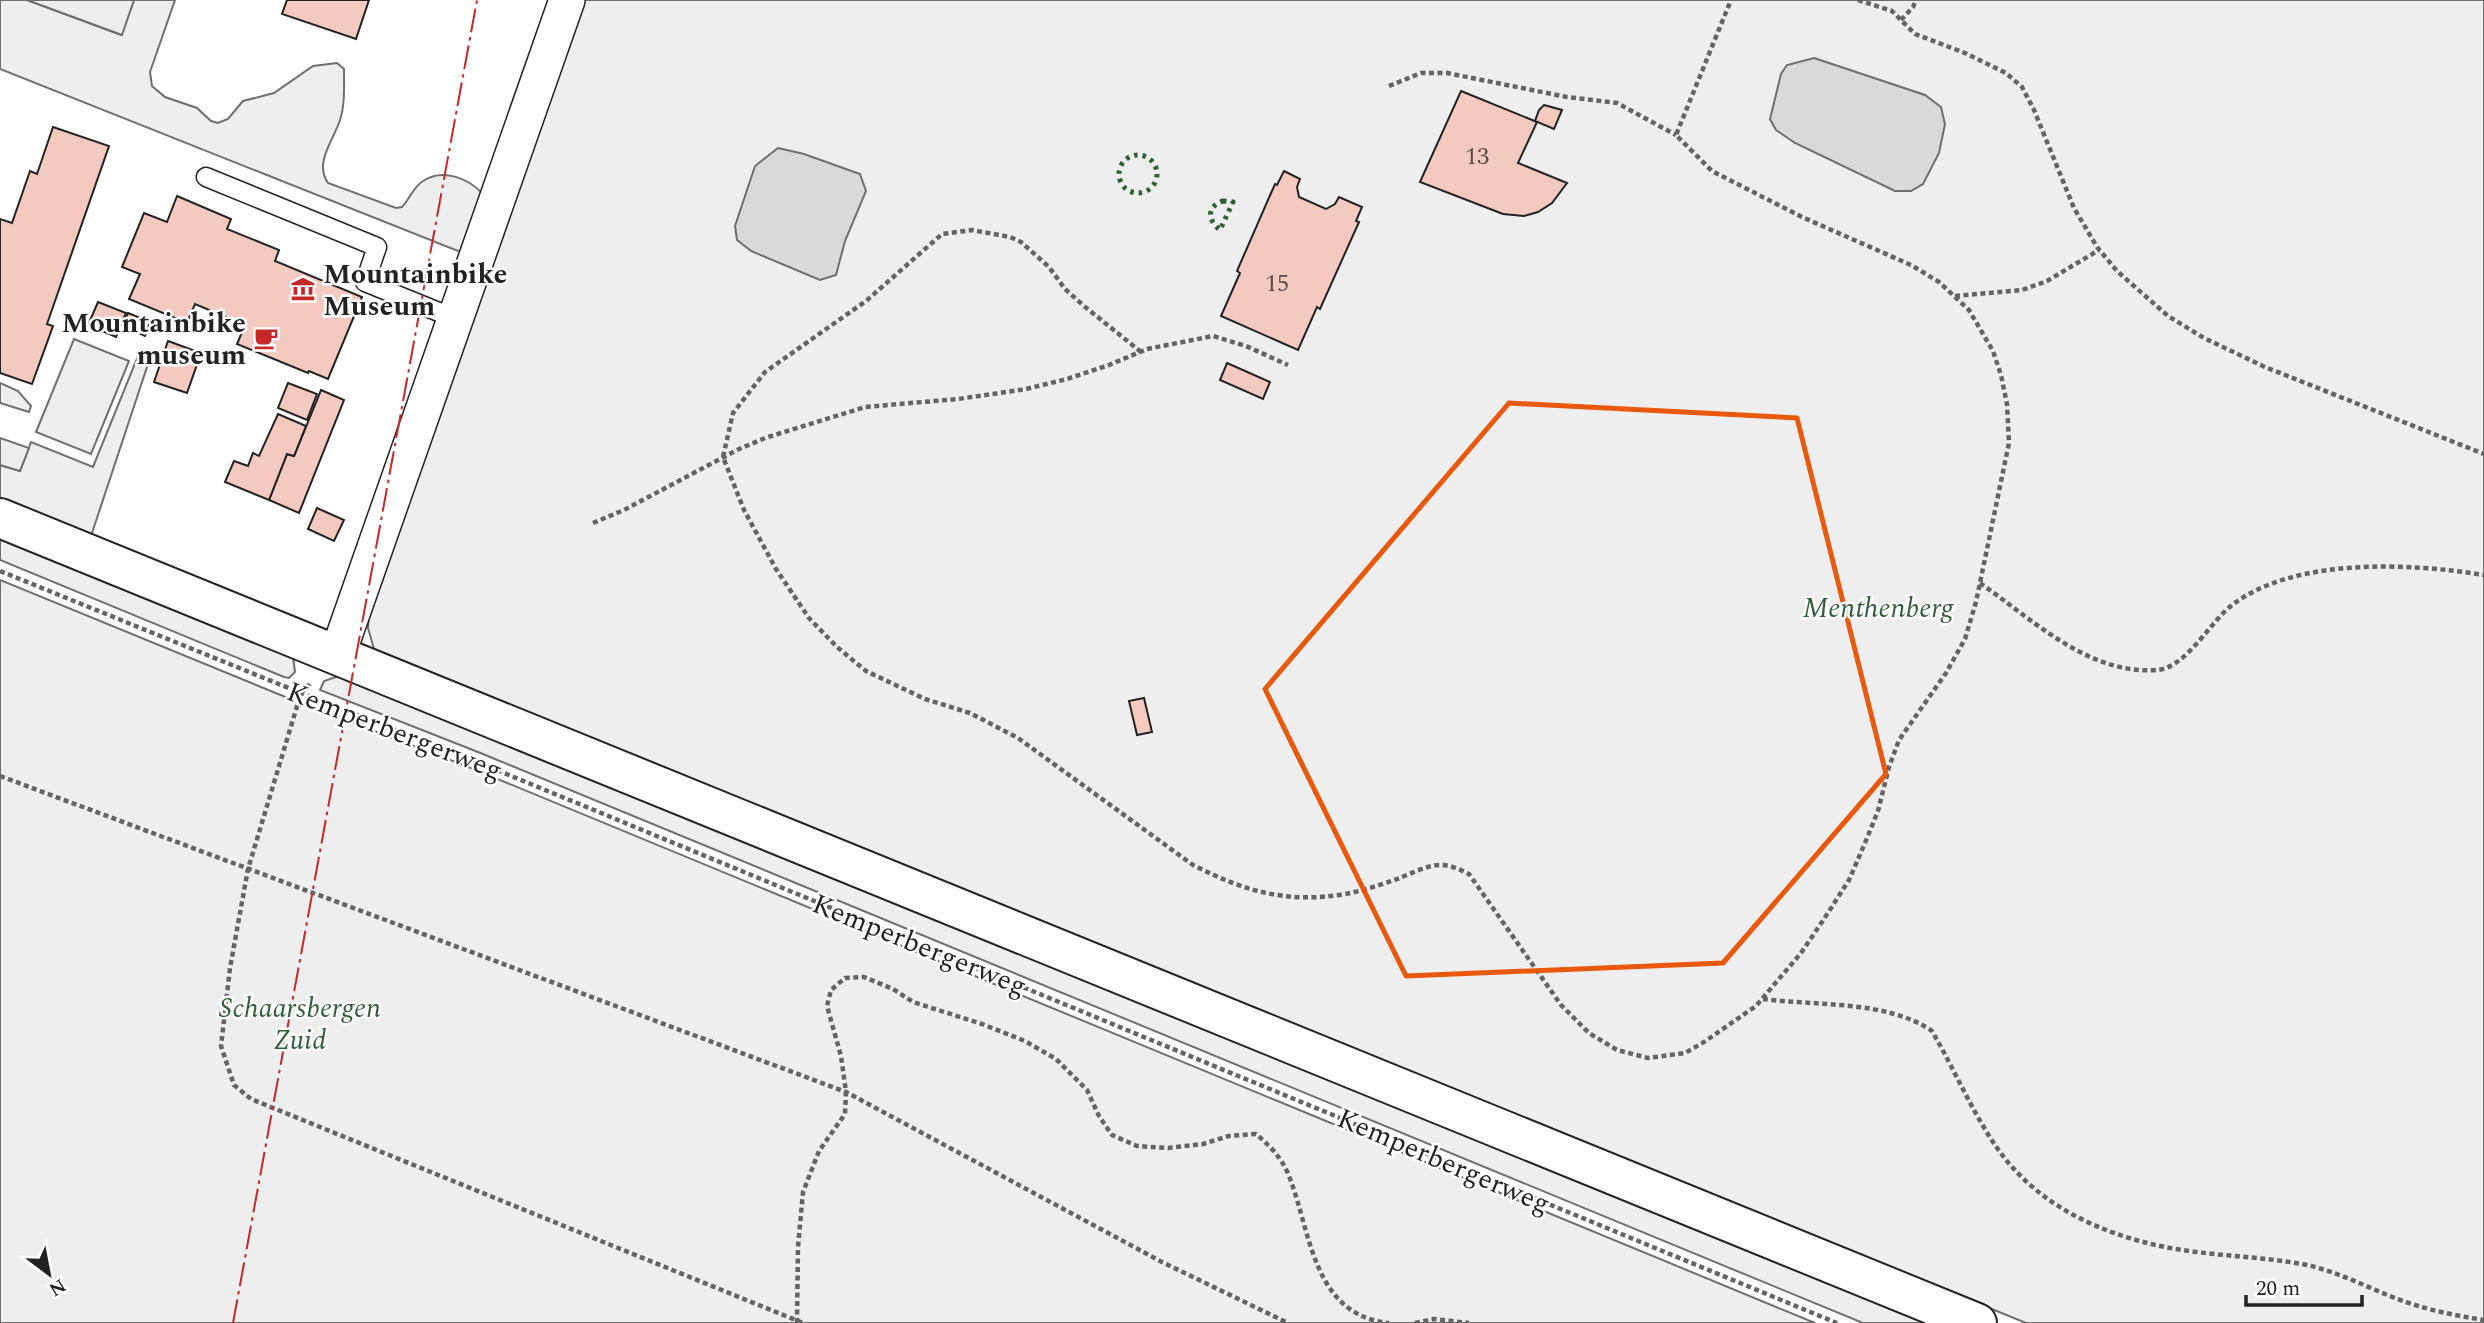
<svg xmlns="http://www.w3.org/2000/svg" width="2484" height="1323" font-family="Spectral,serif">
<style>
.green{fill:#eee;stroke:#6f6f6f;stroke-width:2}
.parking{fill:#ededed;stroke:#6f6f6f;stroke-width:2}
.water{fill:#d9d9d9;stroke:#6f6f6f;stroke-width:2}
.building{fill:#f3c9c0;stroke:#222;stroke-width:2}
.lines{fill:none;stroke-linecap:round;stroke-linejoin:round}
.service-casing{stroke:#222;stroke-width:21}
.minor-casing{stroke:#222;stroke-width:38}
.secondary-casing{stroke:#222;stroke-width:42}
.path{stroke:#646464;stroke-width:4.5;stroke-dasharray:5 3.5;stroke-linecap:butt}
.service{stroke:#fff;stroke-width:18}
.minor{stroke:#fff;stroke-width:35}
.secondary{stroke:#fff;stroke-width:38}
.hedge{stroke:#2f5e38;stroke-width:5;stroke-dasharray:3.5 5;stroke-linecap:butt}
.power{stroke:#c62828;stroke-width:2;stroke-dasharray:24 5 3.5 5;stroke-linecap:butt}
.marked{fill:none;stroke:#e8590c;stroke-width:5;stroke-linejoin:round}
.labels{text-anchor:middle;stroke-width:5;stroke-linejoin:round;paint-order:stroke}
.number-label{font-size:24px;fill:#564c4a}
.poi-label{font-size:28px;font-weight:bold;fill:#222;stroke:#fff;text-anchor:start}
.park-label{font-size:28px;font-style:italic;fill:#2f5e38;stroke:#fff}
.street-label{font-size:28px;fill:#222;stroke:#fff}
</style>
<rect width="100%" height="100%" fill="#fff"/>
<g class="green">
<path d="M0 0H27L121 35 134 0H175L150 72 152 86 165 97 197 108 211 121 218 123 228 119 243 101 274 93 313 66 337 63 344 69C344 86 345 105 340 120 333 141 314 163 328 183L396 208 402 207C409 200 414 186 423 181 443 168 468 178 483 194L463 253 0 69Z"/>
<path d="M582 0H2484V1323H2026L374 649 368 628 369 611Z"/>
<path d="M74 339 129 361 91 454 36 432Z"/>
<path d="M138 356 149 361 91 536 0 499V465L20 471 31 442 93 467Z"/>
<path d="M0 383 18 391 31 406 29 412 0 403Z"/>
<path d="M0 537 293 657 295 672 289 678 284 677 0 560Z"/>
<path d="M0 580 283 696 471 768 1815 1323H0Z"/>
<path d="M339 676 1931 1323H1863L478 752 320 690 324 681Z"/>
</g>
<g class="parking">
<path d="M27 0H134L122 35Z"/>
<path d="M0 438 29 448 20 471 0 465Z"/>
</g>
<g class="water">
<path d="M1814 58 1925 95 1941 107 1945 124 1939 153 1923 184 1911 191H1895L1795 143 1776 130 1770 119 1781 74 1787 65Z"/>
<path d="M778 148 804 154 860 174 866 191 845 241 836 275 820 280 751 251 737 240 735 226 755 166Z"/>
</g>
<g class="building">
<path d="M287 0H369L356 39 282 14Z"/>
<path d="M1461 91 1537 122 1518 163 1567 183 1552 203 1538 212 1524 216 1503 214 1420 182Z"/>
<path d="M1544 105 1562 110 1554 129 1535 121 1539 110Z"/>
<path d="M53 127 109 146 47 324 53 326 32 384 0 373V219L12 223 30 171 37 174Z"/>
<path d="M1284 171 1300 179 1297 187 1299 197 1326 209 1335 204 1339 197 1362 207 1356 221 1359 222 1320 309 1317 307 1298 350 1221 316 1240 273 1237 271 1275 184 1277 185Z"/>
<path d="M177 196 231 219 227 229 279 250 275 261 362 297 328 379 309 371 308 373 237 344 245 325 195 304 187 323 129 299 140 274 122 267 144 213 167 222Z"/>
<path d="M98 302 126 313 116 337 88 325Z"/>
<path d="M128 313 150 322 145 336 123 326Z"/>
<path d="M168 341 201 353 187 393 154 382Z"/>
<path d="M1227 363 1270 382 1263 399 1220 380Z"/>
<path d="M288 383 317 394 307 420 278 408Z"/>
<path d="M321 390 344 400 299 513 269 500 287 454 294 456Z"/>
<path d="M278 414 306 426 294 456 287 454 269 500 225 482 234 461 248 466 253 453 259 456Z"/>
<path d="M317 508 344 520 334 541 308 529Z"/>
<path d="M1144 698 1152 732 1137 735 1129 701Z"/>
</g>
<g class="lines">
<g class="service-casing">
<path id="service" d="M206 177 377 247 365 282 456 319"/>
</g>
<g class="minor-casing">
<path id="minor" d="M337 656 567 0"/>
</g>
<g class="secondary-casing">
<path id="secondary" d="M0 518 1977 1323"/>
</g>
<g class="path">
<path d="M1858 0 1892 11 1915 34 1965 53 2006 73 2022 87 2034 110 2074 208 2097 247 2117 271 2168 316 2204 338 2265 367 2484 454"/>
<path d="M1901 20 1913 7 1916 0"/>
<path d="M1389 86 1421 73H1447L1567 97 1617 103 1676 135"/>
<path d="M1955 296 2022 290 2047 281 2099 250"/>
<path d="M1141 352 1084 306 1065 289 1049 267 1021 242 1010 237 972 230 942 234 866 301 765 372 733 413 723 457 744 510 776 569 809 618 837 647 866 671 925 699 970 713 1018 738 1193 865C1244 891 1287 904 1345 894 1362 891 1380 885 1397 879 1411 874 1428 864 1443 865 1453 866 1461 870 1469 874L1561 1005 1589 1033 1617 1050 1648 1058 1685 1053 1704 1042 1756 1006 1801 953 1824 919 1849 880 1865 843 1878 811 1889 767 1899 740 1946 673 1965 639 1976 602 2009 443 2007 404 2001 375 1993 351 1969 310 1939 282 1911 265 1802 217 1712 171 1676 135 1731 0"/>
<path d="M593 523 624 510 737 450 765 438 865 407 958 399 1026 389 1067 379 1109 365 1147 349 1213 336 1246 346 1288 365"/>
<path d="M0 571 301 693 475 761 1837 1323"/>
<path d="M1980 583C2032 619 2088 675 2157 670 2186 668 2210 622 2232 605 2295 557 2410 563 2484 575"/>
<path d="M310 684 301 693 248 869 230 968 221 1046 234 1085 251 1099 803 1323"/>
<path d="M0 776 846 1092 1162 1262 1288 1323"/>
<path d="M1763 999C1816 1006 1887 1000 1932 1031 1953 1067 1970 1107 1993 1142 2032 1202 2096 1233 2165 1247 2210 1256 2257 1256 2302 1264 2339 1271 2371 1290 2406 1302 2432 1311 2458 1316 2484 1320"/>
<path d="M797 1323 798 1247 803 1192 819 1151 845 1114 846 1092 841 1056 827 1006 831 990 845 978 864 977 893 989 913 1002 982 1024 1025 1041 1056 1059 1087 1090 1099 1116 1112 1135 1137 1146 1168 1148 1203 1144 1229 1136 1256 1134C1270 1146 1282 1158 1289 1176 1311 1231 1312 1315 1389 1323"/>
<path d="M1415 1323 1434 1319 1469 1323"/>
</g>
<use href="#service" class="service"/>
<use href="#minor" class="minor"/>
<use href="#secondary" class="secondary"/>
<g class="hedge">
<circle cx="1138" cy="174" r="19"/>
<path d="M1223 201 1233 202 1220 230C1207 220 1207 206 1223 201Z"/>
</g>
<path class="power" d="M233 1323 477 0"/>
</g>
<path class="marked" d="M1509 403 1797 418 1886 774 1723 963 1406 976 1265 689Z"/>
<defs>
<g id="museum-bare" transform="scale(1.89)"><path d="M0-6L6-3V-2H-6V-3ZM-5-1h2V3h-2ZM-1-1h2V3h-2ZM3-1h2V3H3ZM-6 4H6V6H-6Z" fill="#c62828" stroke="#fff" stroke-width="2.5" paint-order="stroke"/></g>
<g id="cafe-bare" transform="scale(1.89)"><path d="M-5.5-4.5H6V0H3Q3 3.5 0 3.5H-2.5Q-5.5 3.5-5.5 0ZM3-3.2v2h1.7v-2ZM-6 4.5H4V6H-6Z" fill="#c62828" stroke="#fff" stroke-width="2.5" paint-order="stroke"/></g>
</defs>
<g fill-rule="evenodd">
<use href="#museum-bare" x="303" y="289"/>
<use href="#cafe-bare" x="266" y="338"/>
</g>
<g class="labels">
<g class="number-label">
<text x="1477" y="164">13</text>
<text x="1277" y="291">15</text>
</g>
<g class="poi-label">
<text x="323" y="283">Mountainbike<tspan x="323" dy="32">Museum</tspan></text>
<text x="246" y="332" text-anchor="end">Mountainbike<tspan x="246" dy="32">museum</tspan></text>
</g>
<g class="park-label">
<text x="1878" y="617">Menthenberg</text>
<text x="300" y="1017">Schaarsbergen<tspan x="300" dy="32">Zuid</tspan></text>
</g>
<g class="street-label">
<text transform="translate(395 730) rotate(21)" y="10">Kemperbergerweg</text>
<text transform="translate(920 944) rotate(22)" y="10">Kemperbergerweg</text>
<text transform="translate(1444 1160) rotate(23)" y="10">Kemperbergerweg</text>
</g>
</g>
<g transform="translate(49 1274) rotate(148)" stroke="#ffffff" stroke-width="5" paint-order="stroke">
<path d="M0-5L12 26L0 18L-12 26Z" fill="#222222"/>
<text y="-10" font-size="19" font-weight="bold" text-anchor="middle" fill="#222222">N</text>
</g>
<path d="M2246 1295v10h116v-10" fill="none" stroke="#222222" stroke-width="3.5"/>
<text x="2256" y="1295" font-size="21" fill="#222222" stroke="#ffffff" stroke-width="5" paint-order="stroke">20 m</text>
</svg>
